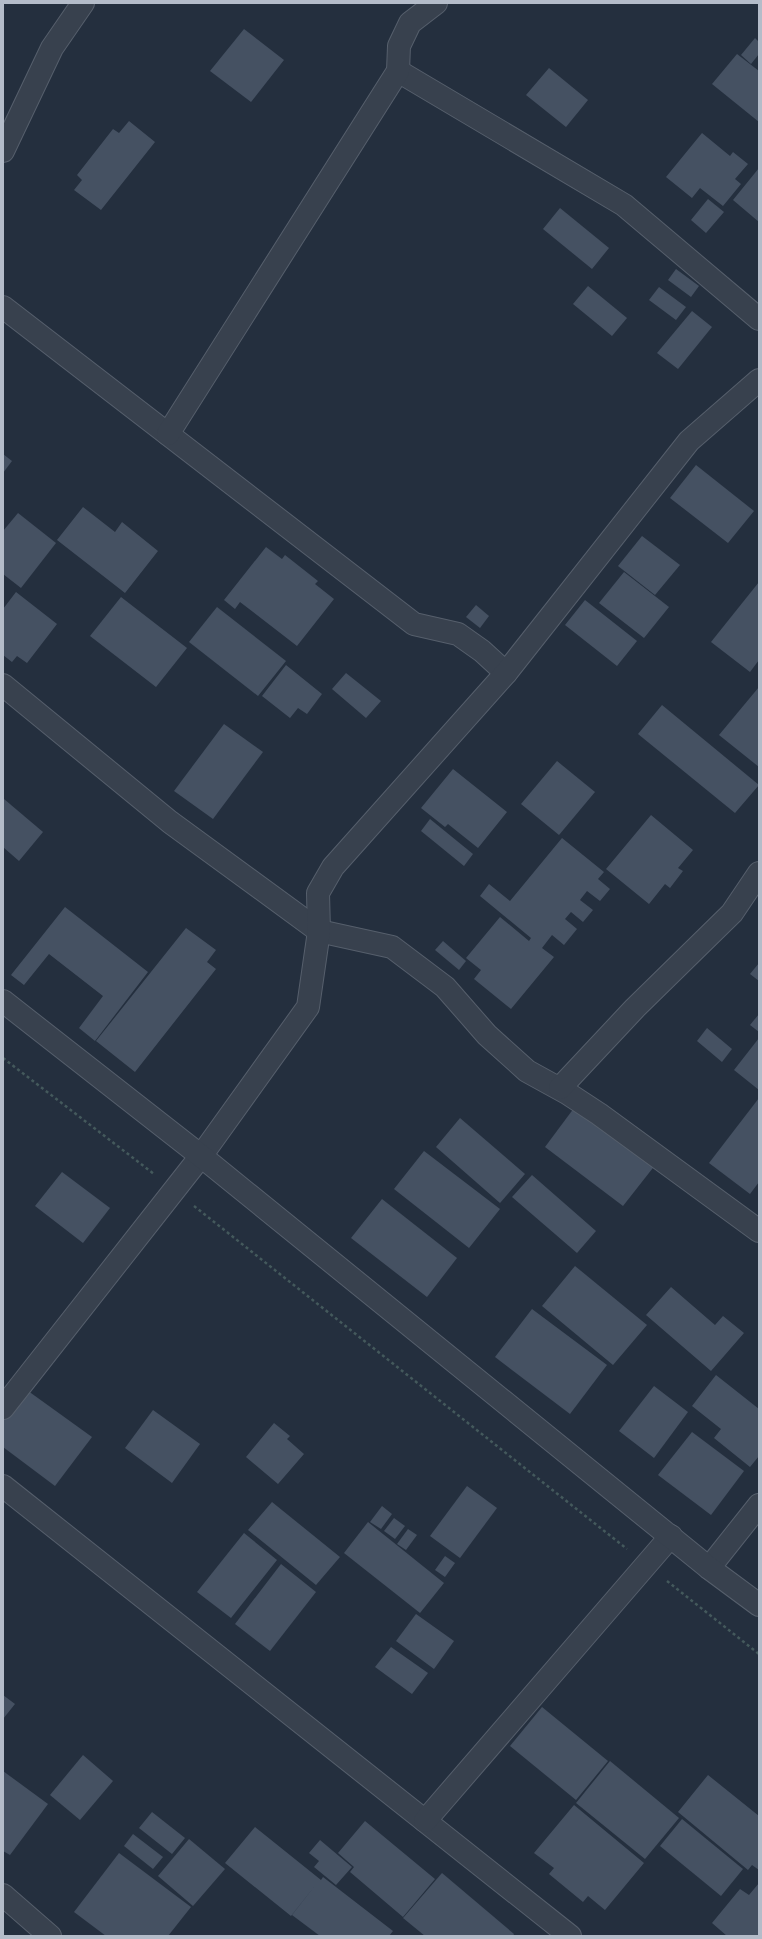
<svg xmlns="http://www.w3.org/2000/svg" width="762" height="1939" font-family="Overpass,sans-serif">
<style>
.building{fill:#455162}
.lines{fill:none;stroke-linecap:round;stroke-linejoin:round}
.minor-casing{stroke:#565f6c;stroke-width:24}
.tertiary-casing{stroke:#565f6c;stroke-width:24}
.path{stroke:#44595c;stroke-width:2.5;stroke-dasharray:3 3;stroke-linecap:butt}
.minor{stroke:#38414e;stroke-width:22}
.tertiary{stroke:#38414e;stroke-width:22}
</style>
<rect width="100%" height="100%" fill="#242f3e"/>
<g class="building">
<path d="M244 29 284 60 251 102 210 71Z"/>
<path d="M755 38 759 42V54L751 64 741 55Z"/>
<path d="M737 54 759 71V122L712 84Z"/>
<path d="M549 68 588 100 566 127 526 95Z"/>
<path d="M129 121 155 142 101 210 74 190 82 180 77 175 113 129 119 133Z"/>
<path d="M702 133 730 156 733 152 748 164 735 179 741 184 723 206 700 188 692 198 666 177Z"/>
<path d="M759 168V222L733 200Z"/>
<path d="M708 199 724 212 706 233 691 220Z"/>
<path d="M560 208 609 248 592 269 543 229Z"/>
<path d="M676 269 699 286 691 297 668 280Z"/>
<path d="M588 286 627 318 612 336 573 304Z"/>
<path d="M659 287 686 307 676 320 649 300Z"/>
<path d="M692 311 712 327 678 369 657 353Z"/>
<path d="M3 454 12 461 3 473Z"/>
<path d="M696 465 754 511 728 543 670 498Z"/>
<path d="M83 507 115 532 122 522 158 551 125 593 57 540Z"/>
<path d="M18 513 56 543 21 588 3 574V531Z"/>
<path d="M642 536 680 565 655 595 618 566Z"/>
<path d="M266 547 282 559 285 555 318 581 315 584 334 599 297 646 240 602 235 609 224 600Z"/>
<path d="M624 572 669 607 644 638 599 603Z"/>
<path d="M759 582V660L750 672 711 642Z"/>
<path d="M16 592 57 624 27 663 17 656 12 662 3 655V609Z"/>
<path d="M121 597 187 648 156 687 90 636Z"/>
<path d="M585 600 637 641 617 666 565 625Z"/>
<path d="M476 605 489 616 480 628 466 617Z"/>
<path d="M217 607 286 661 258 696 189 642Z"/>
<path d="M286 665 322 694 307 714 298 708 290 718 262 696Z"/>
<path d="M346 673 381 701 366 718 332 689Z"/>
<path d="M759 687V767L719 735Z"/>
<path d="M662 705 759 785 735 813 638 734Z"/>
<path d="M224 724 263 752 213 819 174 791Z"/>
<path d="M557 761 595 792 559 835 521 804Z"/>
<path d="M453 769 507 812 478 848 448 824 445 827 421 808Z"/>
<path d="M4 799 43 832 19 861 3 847V801Z"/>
<path d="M651 815 693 850 678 868 683 871 670 888 665 884 649 904 606 869Z"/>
<path d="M430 819 473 854 464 866 421 831Z"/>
<path d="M562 838 604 872 598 879 610 889 600 901 587 891 580 900 593 910 583 922 571 912 565 919 577 929 564 945 552 935 542 948 554 957 511 1009 474 979 481 970 466 958 500 917 529 941 531 938 480 896 489 884 510 901Z"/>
<path d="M65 907 148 972 95 1041 79 1028 103 996 49 954 24 985 11 975Z"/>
<path d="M186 928 216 950 207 962 216 969 135 1072 96 1041Z"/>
<path d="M443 941 466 961 459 970 435 950Z"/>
<path d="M759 963V981L750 974Z"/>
<path d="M759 1014V1032L750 1025Z"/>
<path d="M707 1028 732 1049 722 1062 697 1041Z"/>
<path d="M759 1038V1090L734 1070Z"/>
<path d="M759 1098V1182L750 1194 709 1163Z"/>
<path d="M577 1104 656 1164 623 1206 545 1147Z"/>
<path d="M460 1118 525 1174 500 1203 436 1147Z"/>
<path d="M424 1151 500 1209 469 1248 394 1189Z"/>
<path d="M62 1172 110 1208 83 1243 35 1206Z"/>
<path d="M532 1175 596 1231 577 1253 512 1197Z"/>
<path d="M382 1199 457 1258 427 1297 351 1238Z"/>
<path d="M575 1266 647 1325 613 1365 542 1306Z"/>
<path d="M671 1287 715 1325 723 1316 744 1333 711 1371 646 1315Z"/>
<path d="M532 1309 607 1365 570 1414 495 1357Z"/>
<path d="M716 1375 759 1409V1456L750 1467 714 1438 721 1429 692 1406Z"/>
<path d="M654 1386 688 1412 654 1458 619 1431Z"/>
<path d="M24 1388 92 1437 55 1486 3 1447V1416Z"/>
<path d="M153 1410 200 1444 172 1483 125 1448Z"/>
<path d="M274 1423 290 1436 287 1439 304 1454 278 1484 246 1457Z"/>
<path d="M692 1432 744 1471 711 1515 658 1475Z"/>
<path d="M467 1486 497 1508 460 1558 430 1536Z"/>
<path d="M272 1502 340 1557 316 1585 248 1530Z"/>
<path d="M382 1506 392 1514 381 1529 370 1522Z"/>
<path d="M394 1518 405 1526 395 1539 384 1531Z"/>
<path d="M368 1522 444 1583 420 1613 344 1553Z"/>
<path d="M408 1529 417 1535 406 1550 397 1544Z"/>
<path d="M244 1533 277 1560 231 1618 197 1592Z"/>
<path d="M445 1556 455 1563 445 1577 435 1570Z"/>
<path d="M281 1564 316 1592 270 1651 235 1624Z"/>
<path d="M416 1614 454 1641 434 1669 396 1641Z"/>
<path d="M391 1647 428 1673 412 1694 375 1667Z"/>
<path d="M3 1695 15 1704 3 1719Z"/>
<path d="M542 1707 608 1761 576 1800 510 1746Z"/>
<path d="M83 1755 113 1781 80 1820 50 1795Z"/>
<path d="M610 1761 679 1818 645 1859 576 1803Z"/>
<path d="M3 1771 48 1804 10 1855 3 1851Z"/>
<path d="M708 1775 759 1816V1870L752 1865 748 1870 678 1812Z"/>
<path d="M574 1805 644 1863 605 1910 588 1896 583 1902 549 1874 554 1868 534 1853Z"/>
<path d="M152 1812 185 1838 172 1854 139 1828Z"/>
<path d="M682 1819 743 1869 721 1896 660 1846Z"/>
<path d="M365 1821 435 1879 403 1917 350 1872 354 1867 338 1853Z"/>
<path d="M255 1827 321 1880 323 1877 393 1931 389 1936H320L292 1915 317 1883 291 1916 225 1863Z"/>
<path d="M133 1834 163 1857 153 1869 124 1846Z"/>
<path d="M189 1839 225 1869 193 1906 158 1876Z"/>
<path d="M320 1840 352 1867 336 1885 314 1867 319 1861 309 1853Z"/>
<path d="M119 1853 191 1907 168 1936H106L74 1912Z"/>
<path d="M442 1873 514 1934 513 1936H425L403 1918Z"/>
<path d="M759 1883V1936H727L712 1923 740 1889 749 1895Z"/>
</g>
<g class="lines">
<g class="minor-casing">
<g id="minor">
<path d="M398 71 624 205 759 319"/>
<path d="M3 151 52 48 83 3"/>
<path d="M3 307 414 624 458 634 482 651 506 673"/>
<path d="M168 434 398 71 399 46 410 23 436 3"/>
<path d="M3 685 170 822 319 931 392 947 445 987 487 1035 527 1071 567 1093 599 1114 759 1231"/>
<path d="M560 1088 635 1008 732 913 759 873"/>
<path d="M3 1408 201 1156 308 1007 319 931 318 893 333 867 506 673 689 441 759 380"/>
<path d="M3 1486 570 1936"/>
<path d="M709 1568 759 1505"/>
<path d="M425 1821 671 1536"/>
<path d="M3 1895 50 1936"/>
</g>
</g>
<g class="tertiary-casing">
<path id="tertiary" d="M3 1001 201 1156 709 1568 759 1605"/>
</g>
<g class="path">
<path d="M3 1058 154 1174"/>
<path d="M194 1206 627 1549"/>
<path d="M667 1581 759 1654"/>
</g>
<use href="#minor" class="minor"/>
<use href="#tertiary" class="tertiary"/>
</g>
<rect width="762" height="1939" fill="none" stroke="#b4bcc9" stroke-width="8"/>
</svg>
